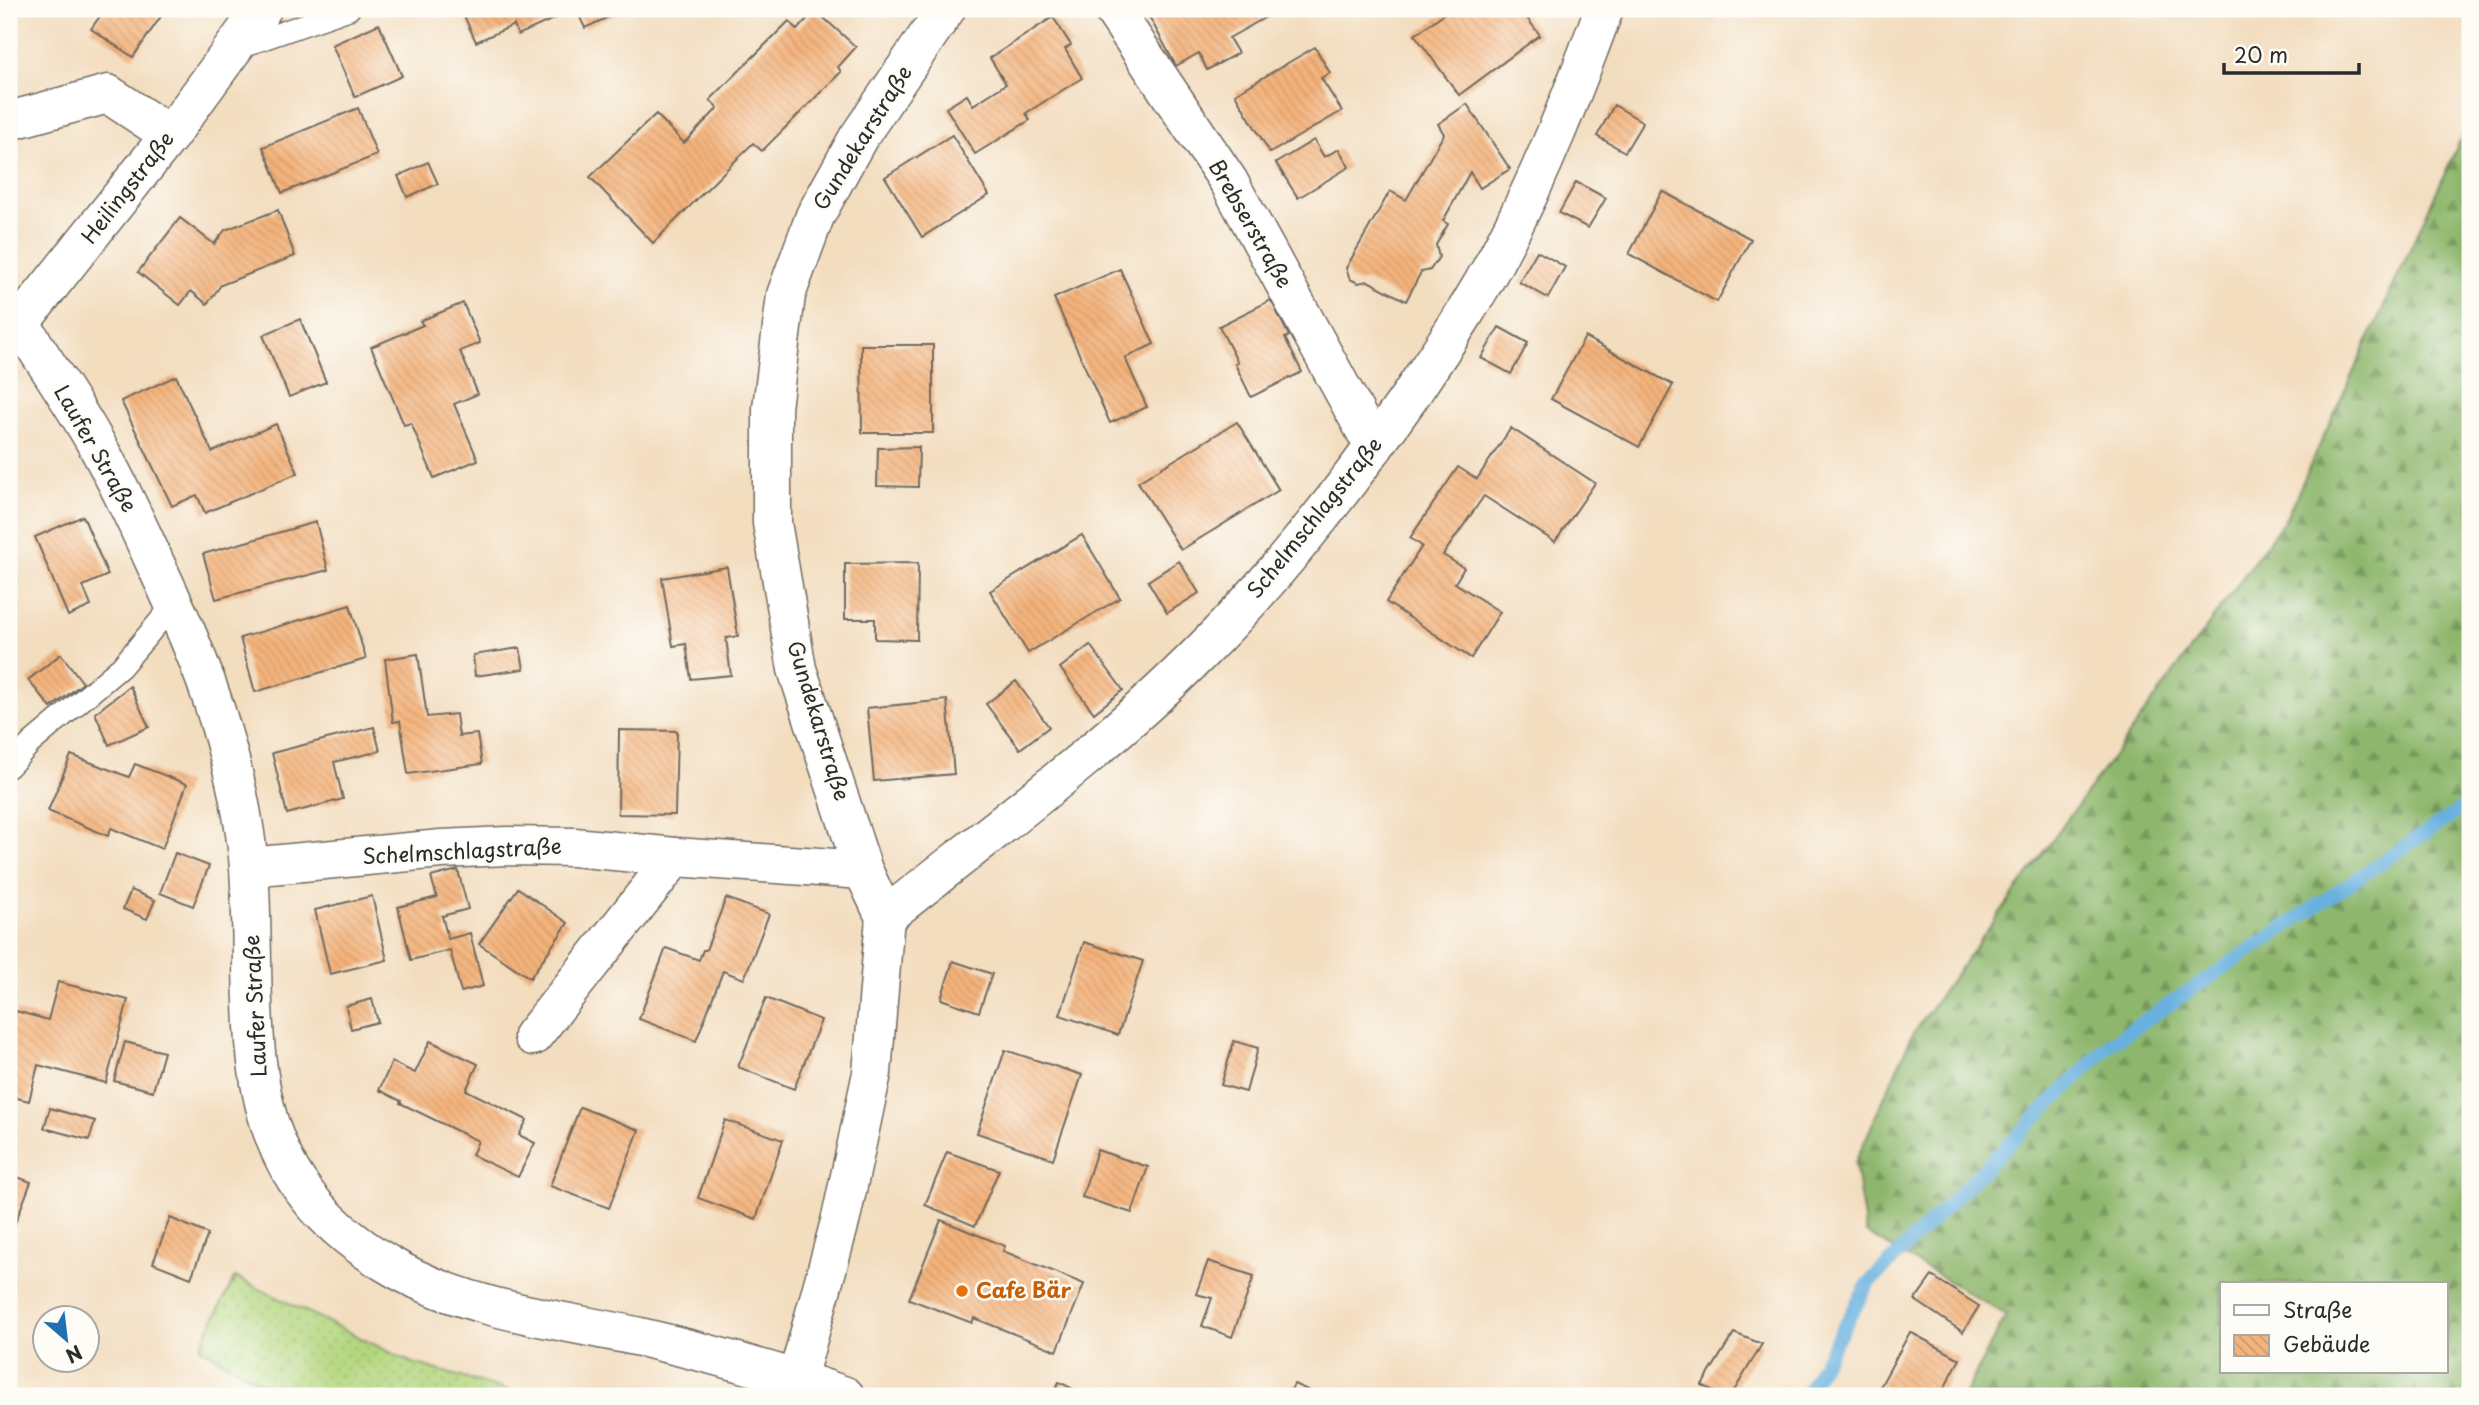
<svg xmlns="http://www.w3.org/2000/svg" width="2479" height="1405" font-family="'Playpen Sans',sans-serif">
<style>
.grass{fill:url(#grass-dots);stroke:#6f8054;stroke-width:2}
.forest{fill:url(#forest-firs);stroke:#5c714c;stroke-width:2;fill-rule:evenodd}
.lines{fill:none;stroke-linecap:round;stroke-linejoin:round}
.stream{stroke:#67b0df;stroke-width:14}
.building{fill:url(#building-back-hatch)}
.service-casing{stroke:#71695f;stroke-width:24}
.minor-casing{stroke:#71695f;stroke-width:41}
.tertiary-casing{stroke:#71695f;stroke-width:41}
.service{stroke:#fff;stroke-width:21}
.minor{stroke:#fff;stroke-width:38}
.tertiary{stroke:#fff;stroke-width:38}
.food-dot{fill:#e8710a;stroke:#fdfcf7;stroke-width:2.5}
.labels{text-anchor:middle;stroke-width:5;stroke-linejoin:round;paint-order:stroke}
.street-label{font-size:21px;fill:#2b2b2b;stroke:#fdfcf7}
.food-label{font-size:21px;font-weight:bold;fill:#c56008;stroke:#fdfcf7;text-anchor:start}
</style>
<defs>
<pattern id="grass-dots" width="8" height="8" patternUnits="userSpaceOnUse" patternTransform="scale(1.75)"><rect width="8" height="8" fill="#b3d67e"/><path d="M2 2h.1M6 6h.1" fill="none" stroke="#9ab86d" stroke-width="1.8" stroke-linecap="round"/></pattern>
<pattern id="forest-firs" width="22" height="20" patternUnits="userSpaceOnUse" patternTransform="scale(1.75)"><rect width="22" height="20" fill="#8eb76d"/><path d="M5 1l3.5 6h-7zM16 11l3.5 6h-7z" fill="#74955a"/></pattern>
<pattern id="building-back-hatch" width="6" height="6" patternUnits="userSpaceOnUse" patternTransform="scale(1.75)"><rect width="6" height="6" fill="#f4b37c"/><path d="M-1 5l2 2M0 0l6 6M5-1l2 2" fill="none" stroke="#d19a6b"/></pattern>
</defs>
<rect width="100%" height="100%" fill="#fdfcf7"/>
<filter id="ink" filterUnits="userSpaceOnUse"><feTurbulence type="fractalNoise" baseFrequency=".0143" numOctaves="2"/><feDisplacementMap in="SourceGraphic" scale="14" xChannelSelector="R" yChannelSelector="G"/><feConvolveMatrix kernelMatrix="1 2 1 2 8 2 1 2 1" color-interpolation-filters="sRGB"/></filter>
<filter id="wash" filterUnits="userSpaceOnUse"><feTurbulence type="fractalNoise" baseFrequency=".00686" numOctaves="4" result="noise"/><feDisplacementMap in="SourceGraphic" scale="28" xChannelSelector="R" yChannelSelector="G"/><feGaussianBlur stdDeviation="1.57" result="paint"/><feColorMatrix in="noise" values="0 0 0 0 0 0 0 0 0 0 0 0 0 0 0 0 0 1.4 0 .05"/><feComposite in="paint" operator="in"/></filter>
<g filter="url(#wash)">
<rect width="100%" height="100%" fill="#f3ddbf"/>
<path class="grass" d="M235 1277 410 1362 527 1396H283L200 1347Z"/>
<path class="forest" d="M2470 119V1396H1964L2006 1315 1866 1233 1855 1163 1913 1033 2287 516ZM2222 1284H2446V1372H2222Z"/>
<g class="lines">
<path class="stream" d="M1805 1396 1868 1284 2110 1044 2470 803"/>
</g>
<g id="blocks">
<g class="building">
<path d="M105 9H166L133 57 91 29Z"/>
<path d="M461 9H554L558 17 518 35 514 25 476 42Z"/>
<path d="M576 9H621L622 11 585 28Z"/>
<path d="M1145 9H1271L1273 13 1229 38 1238 53 1207 70 1199 53 1176 66Z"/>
<path d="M1450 9H1529L1523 13 1540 35 1459 95 1415 35Z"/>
<path d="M815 10 856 47 838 67 841 72 762 151 753 143 653 243 590 177 656 114 684 143 718 108 710 100 789 21 797 30Z"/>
<path d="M1053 17 1071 45 1065 49 1082 78 1026 113 1030 120 975 154 946 108 967 95 973 105 1006 84 990 58Z"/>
<path d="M379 24 402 76 355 97 332 45Z"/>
<path d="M1315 47 1330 73 1321 78 1342 111 1270 153 1235 94Z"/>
<path d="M1467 104 1510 169 1480 188 1470 172 1443 221 1448 224 1436 245 1439 257 1430 270 1421 272 1406 301 1368 281 1358 283 1350 279 1346 268 1390 191 1406 200 1444 134 1438 124Z"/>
<path d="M1614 105 1643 122 1625 152 1597 136Z"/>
<path d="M358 108 377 155 282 193 263 147Z"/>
<path d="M952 135 989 195 922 237 885 177Z"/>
<path d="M1314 140 1324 157 1339 149 1349 167 1298 198 1276 163Z"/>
<path d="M428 162 438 184 407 197 398 176Z"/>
<path d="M1576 182 1606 198 1588 228 1559 213Z"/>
<path d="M1662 191 1751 239 1717 302 1629 254Z"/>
<path d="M278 210 295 256 221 285 207 304 191 291 180 305 138 272 180 218 214 244 225 230Z"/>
<path d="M1537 251 1565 267 1548 298 1519 282Z"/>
<path d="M1120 269 1154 344 1125 358 1147 407 1110 423 1054 298Z"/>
<path d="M1271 300 1289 336 1285 338 1302 372 1251 397 1235 364 1238 363 1219 326Z"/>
<path d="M463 303 480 343 460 351 478 394 454 404 478 460 434 478 411 423 404 425 371 347 423 325 420 321Z"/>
<path d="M300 319 326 382 289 397 263 335Z"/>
<path d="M1499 327 1528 343 1511 374 1481 358Z"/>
<path d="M1585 337 1673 385 1639 447 1551 399Z"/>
<path d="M861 345H933V433H862Z"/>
<path d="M176 376 212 452 276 424 298 473 205 513 197 495 172 506 121 401Z"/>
<path d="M1237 422 1279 490 1181 550 1138 482Z"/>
<path d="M1511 428 1595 483 1555 542 1484 496 1443 555 1464 568 1455 583 1500 612 1471 658 1386 602 1422 546 1410 538 1458 467 1477 479Z"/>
<path d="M919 447 918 487 877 486 878 448Z"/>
<path d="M83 516 108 575 83 586 91 606 68 616 35 537Z"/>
<path d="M316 522 328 570 216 599 203 554Z"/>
<path d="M1082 535 1120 598 1028 653 990 591Z"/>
<path d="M1179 561 1199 593 1167 613 1148 581Z"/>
<path d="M918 563 917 640 875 639V619H845V564Z"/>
<path d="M727 567 738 636 726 638 731 675 691 679 686 644 673 646 662 578Z"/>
<path d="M350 605 366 659 255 692 240 638Z"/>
<path d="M1090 645 1123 690 1094 713 1060 668Z"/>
<path d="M520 648 524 669 475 676 473 655Z"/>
<path d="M61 654 83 683 51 708 28 680Z"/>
<path d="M418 654 427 717 456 714 459 736 477 734 482 764 408 774 400 721 393 722 385 659Z"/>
<path d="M1016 681 1049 727 1020 749 986 704Z"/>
<path d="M130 686 149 727 109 745 95 713Z"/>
<path d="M947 700 954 774 874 781 867 708Z"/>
<path d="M374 727 380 751 334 762 343 799 287 814 272 753Z"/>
<path d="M619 730 677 731 675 815 618 814Z"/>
<path d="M71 755 129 777 135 764 187 784 162 849 111 828 108 836 48 811Z"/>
<path d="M175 853 209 866 193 906 160 893Z"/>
<path d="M458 870 468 909 442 916 448 939 470 933 483 986 461 992 450 950 411 960 398 907 437 897 431 877Z"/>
<path d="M518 888 568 923 530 978 479 944Z"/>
<path d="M131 890 155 900 147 919 123 909Z"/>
<path d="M372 896 387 960 330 974 315 910Z"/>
<path d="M726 898 769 914 744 979 723 971 696 1041 639 1019 666 948 699 960 703 950H706Z"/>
<path d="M1084 942 1143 961 1118 1035 1060 1015Z"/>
<path d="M953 961 992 974 979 1012 941 999Z"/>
<path d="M58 982 128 1000 106 1083 38 1065 29 1101 9 1096V1037L16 1011 48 1020Z"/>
<path d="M766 998 821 1020 794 1089 738 1067Z"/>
<path d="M372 999 378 1022 351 1029 346 1006Z"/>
<path d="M430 1041 478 1064 466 1090 527 1120 519 1135 535 1143 518 1177 472 1155 478 1141 400 1103 401 1101 379 1090 392 1062 415 1073Z"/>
<path d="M1234 1041 1258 1048 1246 1092 1221 1085Z"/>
<path d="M125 1042 164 1052 153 1091 114 1081Z"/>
<path d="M1005 1050 1082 1075 1053 1159 977 1133Z"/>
<path d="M580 1107 639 1130 609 1208 550 1186Z"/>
<path d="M50 1108 95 1121 89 1140 44 1128Z"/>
<path d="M725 1120 783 1140 756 1219 698 1198Z"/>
<path d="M1097 1150 1148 1167 1132 1213 1082 1197Z"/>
<path d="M947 1152 999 1170 975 1226 925 1205Z"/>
<path d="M9 1174 31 1182 9 1239Z"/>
<path d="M170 1218 208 1234 191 1278 153 1263Z"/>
<path d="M941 1220 1005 1246 1003 1251 1084 1284 1057 1351 974 1318 972 1323 909 1299Z"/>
<path d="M1208 1261 1254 1276 1232 1337 1202 1326 1212 1298 1196 1294Z"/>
<path d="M1932 1276 1979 1306 1963 1332 1915 1300Z"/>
<path d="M1910 1332 1960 1359 1940 1396H1875Z"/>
<path d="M1734 1333 1762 1344 1731 1396H1722L1702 1385Z"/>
<path d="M1059 1382 1081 1393 1079 1396H1052Z"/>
<path d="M1294 1384 1321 1396H1288Z"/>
</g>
</g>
</g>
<g filter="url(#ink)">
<use href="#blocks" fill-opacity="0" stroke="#71695f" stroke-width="2"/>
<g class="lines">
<g class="service-casing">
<g id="service">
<path d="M237 48 349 9"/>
<path d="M9 767 31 743 121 667 174 604"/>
</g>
</g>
<g class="minor-casing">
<g id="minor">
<path d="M1113 9 1229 182 1374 447"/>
<path d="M9 121 108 94 170 135"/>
<path d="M249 867 441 849 507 846 574 847 675 857 863 870"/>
<path d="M885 917C993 831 1105 749 1202 651 1279 574 1346 488 1408 399 1441 350 1475 301 1502 248 1543 171 1574 90 1604 9"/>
<path d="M533 1036 675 857"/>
<path d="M797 1379 841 1218 872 1073 885 917 863 870 797 669 772 523V408L786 295 815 216 858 138 946 9"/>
</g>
</g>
<g class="tertiary-casing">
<g id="tertiary">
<path d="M21 324C45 363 72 401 94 440 117 480 136 521 155 563 179 614 202 665 218 718 233 767 245 817 249 868 260 1035 224 1173 398 1270 473 1311 558 1319 640 1337 709 1353 778 1372 845 1396"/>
<path d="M9 337 170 135 262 9"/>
</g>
</g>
<use href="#service" class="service"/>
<use href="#minor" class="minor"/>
<use href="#tertiary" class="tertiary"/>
</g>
</g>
<circle class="food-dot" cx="962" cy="1291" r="7"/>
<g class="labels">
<g class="street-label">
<text transform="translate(863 138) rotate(-58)" y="7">Gundekarstraße</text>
<text transform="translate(128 188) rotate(-52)" y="7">Heilingstraße</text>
<text transform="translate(1250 224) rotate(60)" y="7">Brebserstraße</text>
<text transform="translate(95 449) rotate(60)" y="7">Laufer Straße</text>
<text transform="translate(1315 518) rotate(-51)" y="7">Schelmschlagstraße</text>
<text transform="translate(818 721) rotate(73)" y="7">Gundekarstraße</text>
<text transform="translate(462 852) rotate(-3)" y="7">Schelmschlagstraße</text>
<text transform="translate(256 1006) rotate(-93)" y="7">Laufer Straße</text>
</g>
<g class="food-label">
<text x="976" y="1298">Cafe Bär</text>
</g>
</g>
<rect width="2479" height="1405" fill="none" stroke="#fdfcf7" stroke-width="35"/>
<rect x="2220" y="1282" width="228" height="91" fill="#fdfcf7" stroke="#a9a8a5" stroke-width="2"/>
<rect x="2234" y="1305" width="35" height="10" fill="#ffffff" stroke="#a9a8a5" stroke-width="2"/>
<text x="2283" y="1318" font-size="21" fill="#2b2b2b">Straße</text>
<rect x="2234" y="1335" width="35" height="21" fill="url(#building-back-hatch)" stroke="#a9a8a5" stroke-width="2"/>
<text x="2283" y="1352" font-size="21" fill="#2b2b2b">Gebäude</text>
<g transform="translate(66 1339) rotate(152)"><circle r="33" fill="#fdfcf7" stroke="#a9a8a5" stroke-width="2"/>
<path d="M0-5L12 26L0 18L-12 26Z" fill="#1f6fb2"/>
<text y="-10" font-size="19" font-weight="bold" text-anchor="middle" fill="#2b2b2b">N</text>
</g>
<path d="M2224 63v10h135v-10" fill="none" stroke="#2b2b2b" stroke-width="3.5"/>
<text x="2234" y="63" font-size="21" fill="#2b2b2b" stroke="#fdfcf7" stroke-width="5" paint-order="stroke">20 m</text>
</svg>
